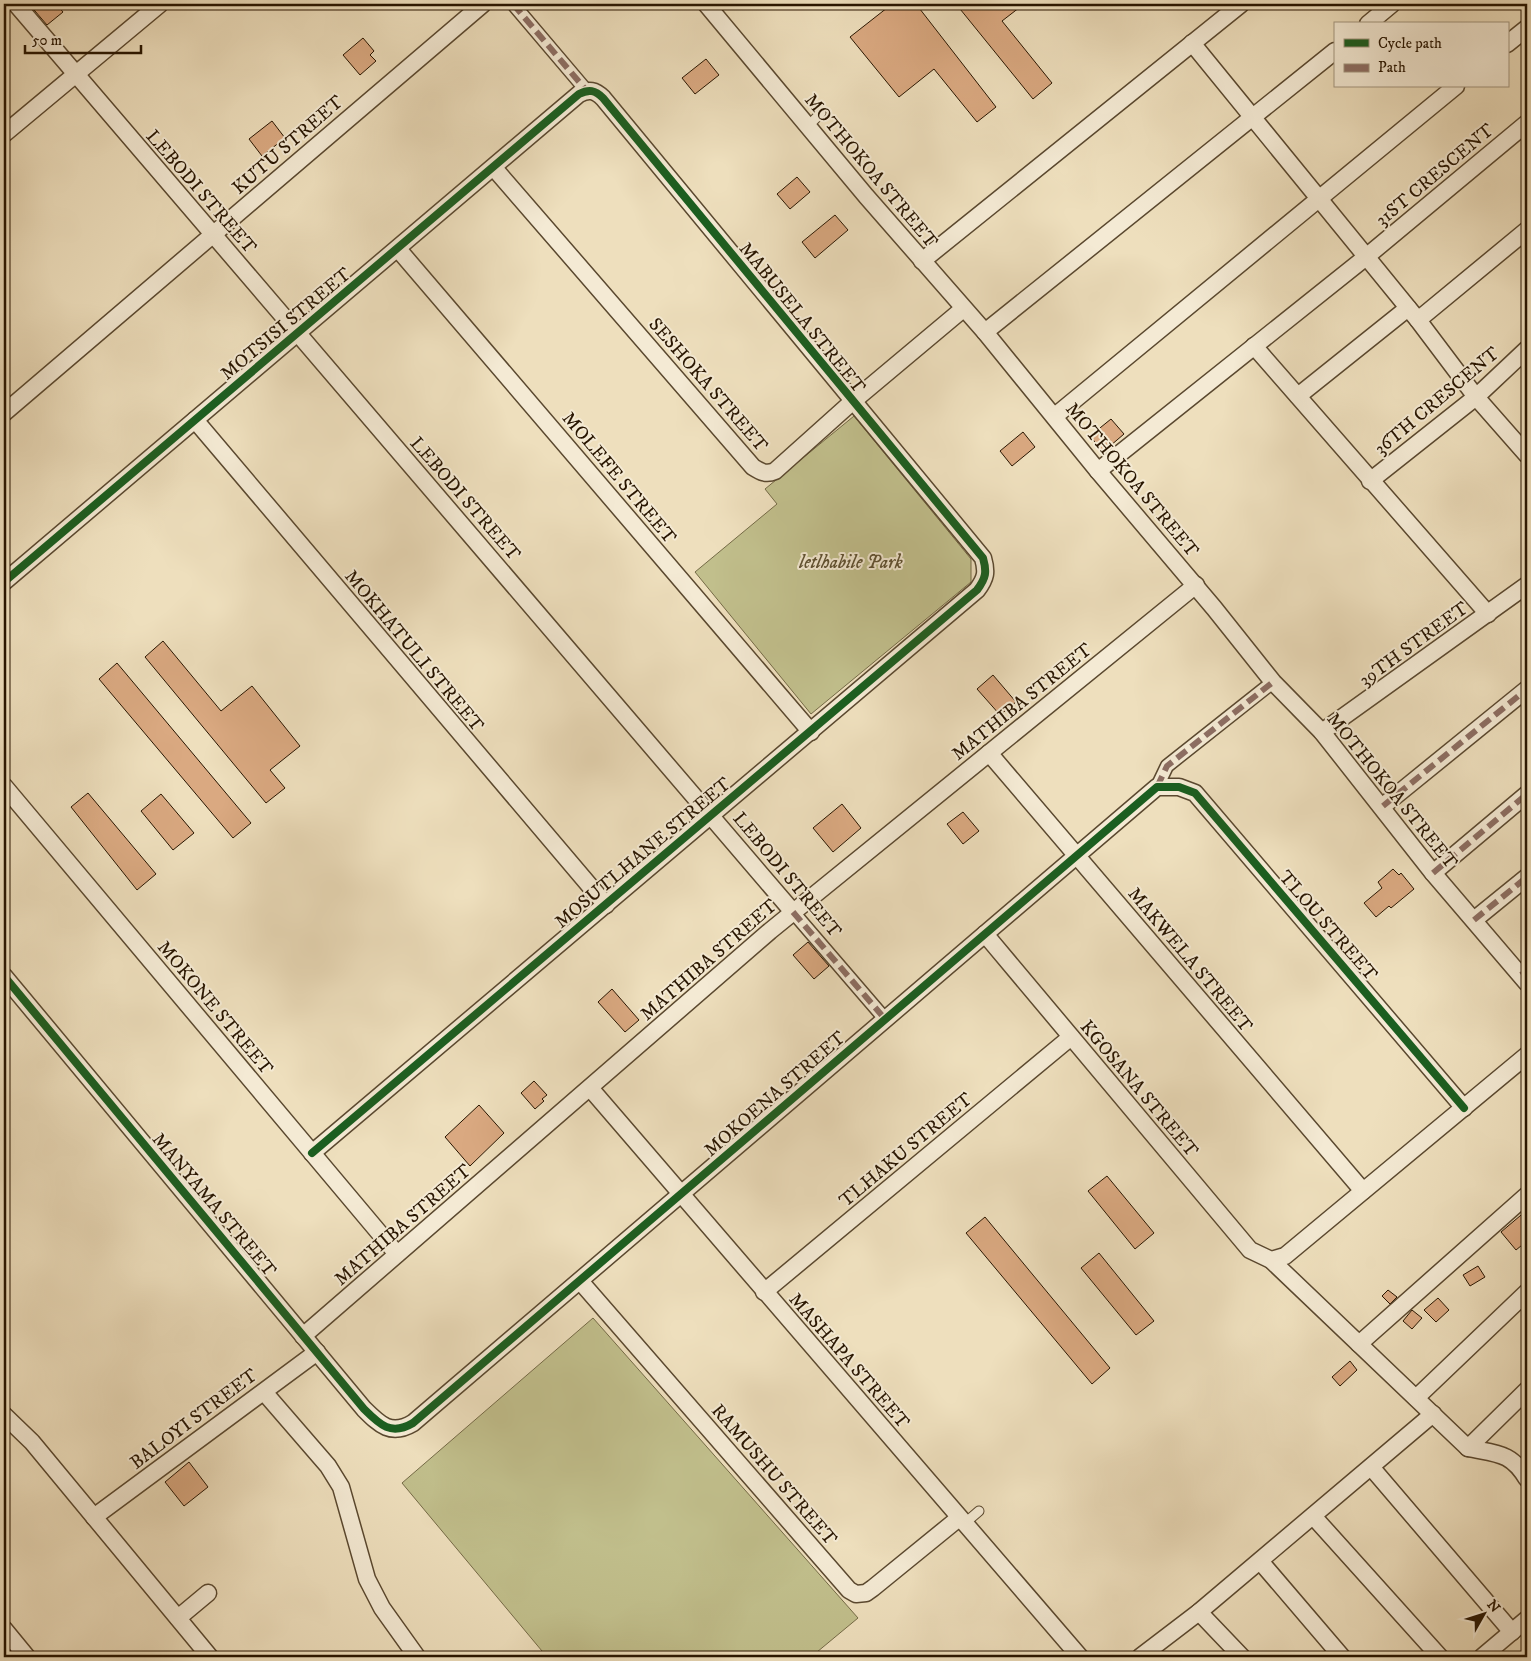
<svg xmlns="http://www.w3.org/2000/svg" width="1531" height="1661" font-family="'IM FELL DW Pica',serif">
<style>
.green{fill:#c1bf8c;stroke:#746a46}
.building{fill:#daa981;stroke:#281500}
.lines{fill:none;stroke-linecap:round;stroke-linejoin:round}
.service-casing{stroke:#5a482f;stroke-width:11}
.pedestrian-casing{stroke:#5a482f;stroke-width:15}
.minor-casing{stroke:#5a482f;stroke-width:19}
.service{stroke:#f4ead4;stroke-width:9}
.pedestrian{stroke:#f4ead4;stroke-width:12}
.minor{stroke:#f4ead4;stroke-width:16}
.quiet{stroke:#8d6e63;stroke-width:6;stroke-dasharray:12 6;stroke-linecap:butt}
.cycleway-casing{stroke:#f4ead4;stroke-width:11}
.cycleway{stroke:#1b5e20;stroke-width:8}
.labels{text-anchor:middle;stroke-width:4;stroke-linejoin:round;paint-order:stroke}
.street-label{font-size:19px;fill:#281500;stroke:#f4ead4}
.park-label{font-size:19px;font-style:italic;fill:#5e5031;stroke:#f4ead4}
</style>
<rect width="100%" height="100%" fill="#eedfbd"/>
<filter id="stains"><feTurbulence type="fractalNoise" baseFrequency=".004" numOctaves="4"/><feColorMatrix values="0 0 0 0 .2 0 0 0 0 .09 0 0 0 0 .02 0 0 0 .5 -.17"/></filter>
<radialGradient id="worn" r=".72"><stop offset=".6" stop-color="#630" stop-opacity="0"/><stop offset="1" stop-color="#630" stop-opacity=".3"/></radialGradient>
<g class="green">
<path d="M854 416 971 559V582L811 714 695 572 777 504 765 489Z"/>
<path d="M593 1318 858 1618 811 1657H547L402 1483Z"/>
</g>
<g class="building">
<path d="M29 4H56L63 12 47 25Z"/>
<path d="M892 4H916L996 107 977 122 934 69 899 97 850 37Z"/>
<path d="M956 4H1024L1002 21 1052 83 1033 99Z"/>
<path d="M363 38 374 51 370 55 376 61 360 75 343 55Z"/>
<path d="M706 59 719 75 695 94 682 78Z"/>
<path d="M272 121 285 138 262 156 249 139Z"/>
<path d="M797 177 810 192 790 209 777 194Z"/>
<path d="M835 215 848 230 815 258 802 242Z"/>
<path d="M1111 419 1124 434 1103 452 1090 436Z"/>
<path d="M1023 432 1035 447 1012 466 1000 451Z"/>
<path d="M163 641 221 711 252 686 300 746 270 770 285 788 266 803 145 657Z"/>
<path d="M117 663 251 823 233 838 99 679Z"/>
<path d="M993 675 1016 702 1000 715 977 689Z"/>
<path d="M88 793 156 874 137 890 71 807Z"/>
<path d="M161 794 194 833 173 850 141 811Z"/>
<path d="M842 804 861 828 833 852 813 828Z"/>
<path d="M963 812 979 831 963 844 947 824Z"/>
<path d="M1393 869 1399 875 1401 873 1414 889 1391 908 1389 906 1376 917 1364 903 1382 888 1378 882Z"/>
<path d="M808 942 829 966 814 979 793 955Z"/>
<path d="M612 989 639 1020 625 1032 598 1002Z"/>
<path d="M534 1081 547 1095 542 1099 544 1101 535 1109 521 1093Z"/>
<path d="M479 1105 504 1133 470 1166 445 1137Z"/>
<path d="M1107 1176 1154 1233 1135 1249 1088 1191Z"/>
<path d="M1527 1210V1241L1516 1250 1501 1232Z"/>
<path d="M985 1217 1110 1368 1092 1384 966 1233Z"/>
<path d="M1099 1253 1154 1321 1136 1335 1081 1268Z"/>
<path d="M1478 1266 1485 1277 1470 1286 1463 1275Z"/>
<path d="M1388 1290 1397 1297 1390 1304 1382 1296Z"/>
<path d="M1438 1298 1449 1310 1436 1322 1424 1310Z"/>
<path d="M1412 1310 1422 1318 1412 1329 1403 1321Z"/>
<path d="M1350 1361 1357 1370 1340 1386 1332 1377Z"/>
<path d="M189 1462 208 1487 184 1506 165 1482Z"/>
</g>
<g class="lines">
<g class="service-casing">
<g id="service">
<path d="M808 126 821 113"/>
<path d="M964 1524 979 1511"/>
</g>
</g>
<g class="pedestrian-casing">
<g id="pedestrian">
<path d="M513 4 586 90"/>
<path d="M1157 787 1167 766 1273 682"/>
<path d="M793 912 885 1019"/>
</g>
</g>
<g class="minor-casing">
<g id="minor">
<path d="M16 4 793 912"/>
<path d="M706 4 866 196 985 332 1098 471 1214 608 1273 682 1322 732 1433 873 1527 983"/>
<path d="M1368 24 1392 4"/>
<path d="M1192 43 1418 320 1476 397 1527 455"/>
<path d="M1507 44 1527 28"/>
<path d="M4 134 160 4"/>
<path d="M494 168 753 467C761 472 766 475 775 471L852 402 963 309"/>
<path d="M398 249 811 732"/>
<path d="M922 261 1241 4"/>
<path d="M1418 320 1527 230"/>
<path d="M985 332 1335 51"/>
<path d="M1254 346 1488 614"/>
<path d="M1298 396 1408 308"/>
<path d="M4 413 483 4"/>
<path d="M1055 416 1456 86"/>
<path d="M195 420 606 905"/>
<path d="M1098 471 1366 257 1527 123"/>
<path d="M1370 481 1476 397 1527 349"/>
<path d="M4 582 579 94C589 89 595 90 603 98L983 558C987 572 986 578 977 590L312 1153"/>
<path d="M1322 732 1527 585"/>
<path d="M989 753 1363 1191"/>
<path d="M4 786 397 1254"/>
<path d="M1383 806 1527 689"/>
<path d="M1433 873 1527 794"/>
<path d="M1474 920 1527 877"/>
<path d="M985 934 1250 1250 1271 1260 1468 1448C1497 1454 1511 1452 1527 1479"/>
<path d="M4 976 364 1409C380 1425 391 1436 413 1423L1157 787H1179L1195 793 1464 1108"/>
<path d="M590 1088 1080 1657"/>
<path d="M1271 1260 1285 1256 1527 1055"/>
<path d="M580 1281 849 1590 856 1594 866 1593 873 1588 959 1518"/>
<path d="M764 1292 1071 1037"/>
<path d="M303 1336 770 931 1196 585"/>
<path d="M1359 1344 1527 1195"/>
<path d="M264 1392 328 1466 341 1487 367 1579 382 1608 417 1657"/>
<path d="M1416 1398 1527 1292"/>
<path d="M4 1415 32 1442 210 1657"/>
<path d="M1468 1448 1527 1390"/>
<path d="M1371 1467 1512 1632"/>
<path d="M1313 1516 1440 1657"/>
<path d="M94 1517 317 1352"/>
<path d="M1260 1561 1342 1657"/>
<path d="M1199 1612 1242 1657"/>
<path d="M178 1618 208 1593"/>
<path d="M4 1629 27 1657"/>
<path d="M1140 1657 1199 1612 1433 1414"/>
<path d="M1482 1657 1527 1619"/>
</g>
</g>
<use href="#service" class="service"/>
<use href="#pedestrian" class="pedestrian"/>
<use href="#minor" class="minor"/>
<g class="quiet">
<path d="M513 4 586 90"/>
<path d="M1157 787 1167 766 1273 682"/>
<path d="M1383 806 1527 689"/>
<path d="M1433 873 1527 794"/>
<path d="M793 912 885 1019"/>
<path d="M1474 920 1527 877"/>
<path d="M1521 975 1527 971"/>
</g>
<g class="cycleway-casing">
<g id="cycleway">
<path d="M4 582 579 94C589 89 595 90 603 98L983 558C987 572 986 578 977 590L312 1153"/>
<path d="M4 976 364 1409C380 1425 391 1436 413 1423L1157 787H1179L1195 793 1464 1108"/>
</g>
</g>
<use href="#cycleway" class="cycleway"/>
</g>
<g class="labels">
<g class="street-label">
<text transform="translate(287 144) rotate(-41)" y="7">KUTU STREET</text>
<text transform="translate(872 170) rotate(50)" y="7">MOTHOKOA STREET</text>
<text transform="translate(1434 174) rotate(-40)" y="7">31ST CRESCENT</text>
<text transform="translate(202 191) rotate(49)" y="7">LEBODI STREET</text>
<text transform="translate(803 317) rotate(51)" y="7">MABUSELA STREET</text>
<text transform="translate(285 323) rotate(-40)" y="7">MOTSISI STREET</text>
<text transform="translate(709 384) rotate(49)" y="7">SESHOKA STREET</text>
<text transform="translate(1436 400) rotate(-40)" y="7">36TH CRESCENT</text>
<text transform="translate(620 477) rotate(50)" y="7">MOLEFE STREET</text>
<text transform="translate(1133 479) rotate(50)" y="7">MOTHOKOA STREET</text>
<text transform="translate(466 498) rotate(49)" y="7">LEBODI STREET</text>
<text transform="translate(1413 643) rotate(-36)" y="7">39TH STREET</text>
<text transform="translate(415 650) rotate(50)" y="7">MOKHATULI STREET</text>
<text transform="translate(1021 701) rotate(-39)" y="7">MATHIBA STREET</text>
<text transform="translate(1393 790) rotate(51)" y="7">MOTHOKOA STREET</text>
<text transform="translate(642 852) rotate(-40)" y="7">MOSUTLHANE STREET</text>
<text transform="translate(788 874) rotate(50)" y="7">LEBODI STREET</text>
<text transform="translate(1329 925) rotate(49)" y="7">TLOU STREET</text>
<text transform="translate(708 959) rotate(-41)" y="7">MATHIBA STREET</text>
<text transform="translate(1191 959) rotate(50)" y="7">MAKWELA STREET</text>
<text transform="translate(216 1007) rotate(50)" y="7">MOKONE STREET</text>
<text transform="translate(1140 1088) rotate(50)" y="7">KGOSANA STREET</text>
<text transform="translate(774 1093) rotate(-41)" y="7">MOKOENA STREET</text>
<text transform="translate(905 1149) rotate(-40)" y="7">TLHAKU STREET</text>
<text transform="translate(215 1204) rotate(50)" y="7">MANYAMA STREET</text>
<text transform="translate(402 1224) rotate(-41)" y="7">MATHIBA STREET</text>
<text transform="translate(850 1360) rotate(49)" y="7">MASHAPA STREET</text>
<text transform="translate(193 1418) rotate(-37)" y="7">BALOYI STREET</text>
<text transform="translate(775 1474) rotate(49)" y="7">RAMUSHU STREET</text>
</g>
<g class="park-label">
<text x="851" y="568">letlhabile Park</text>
</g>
</g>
<rect width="1531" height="1661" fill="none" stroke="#eedfbd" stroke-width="20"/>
<rect x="5" y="5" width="1521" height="1651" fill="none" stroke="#281500" stroke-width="2.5"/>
<rect x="10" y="10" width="1511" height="1641" fill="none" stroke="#281500"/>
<rect x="1334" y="22" width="175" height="65" fill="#f4ead4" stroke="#a2957f"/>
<rect x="1344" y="39" width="25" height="8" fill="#1b5e20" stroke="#a2957f"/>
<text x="1378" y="48" font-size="15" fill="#281500">Cycle path</text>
<rect x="1344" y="64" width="25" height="8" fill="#8d6e63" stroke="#a2957f"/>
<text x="1378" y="72" font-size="15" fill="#281500">Path</text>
<g transform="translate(1484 1614) rotate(51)" stroke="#f4ead4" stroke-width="4" paint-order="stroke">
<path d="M0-4L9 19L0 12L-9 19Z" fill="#281500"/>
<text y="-8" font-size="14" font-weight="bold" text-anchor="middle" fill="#281500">N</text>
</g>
<path d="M25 45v8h116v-8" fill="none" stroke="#281500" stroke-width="2.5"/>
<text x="32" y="45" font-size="15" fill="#281500" stroke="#f4ead4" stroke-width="4" paint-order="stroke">50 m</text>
<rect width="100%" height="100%" filter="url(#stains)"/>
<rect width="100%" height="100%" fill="url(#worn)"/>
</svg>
